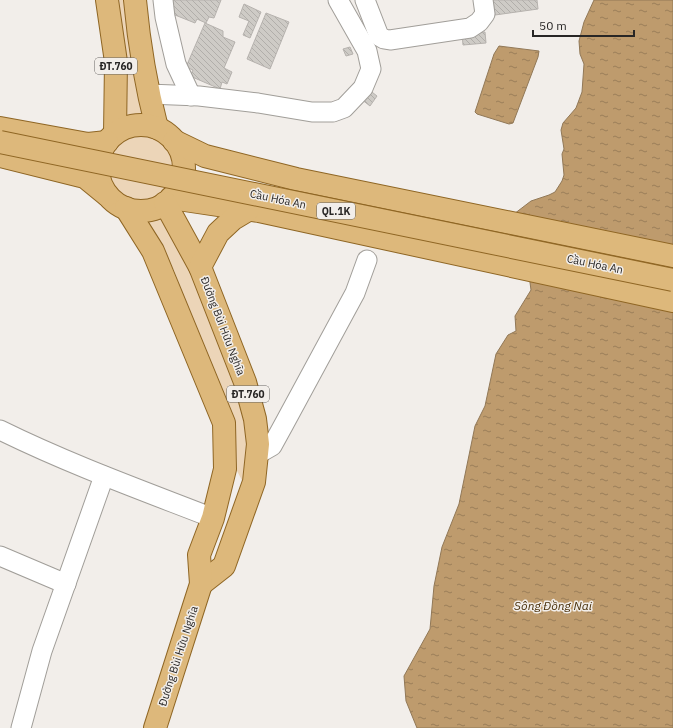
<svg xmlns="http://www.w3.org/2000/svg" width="673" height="728" font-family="'IBM Plex Sans',sans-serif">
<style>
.grass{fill:#ecd5b8}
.water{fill:url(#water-ripples);stroke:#917857}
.building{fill:url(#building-back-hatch);stroke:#b6b2ae}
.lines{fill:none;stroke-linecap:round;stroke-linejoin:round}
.minor-casing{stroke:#a19e99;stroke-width:21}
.major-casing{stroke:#8f6624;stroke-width:24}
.minor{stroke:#fff;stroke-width:19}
.major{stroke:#ddb87b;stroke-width:22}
.major-bridge-casing{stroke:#8f6624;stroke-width:24;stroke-linecap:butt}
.major-bridge{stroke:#ddb87b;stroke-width:22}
.labels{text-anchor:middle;stroke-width:3;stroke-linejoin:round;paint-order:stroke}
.shield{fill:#f2eeea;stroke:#656260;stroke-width:1}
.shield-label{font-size:10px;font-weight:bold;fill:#282625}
.street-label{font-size:11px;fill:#282625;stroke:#f2eeea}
.water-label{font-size:12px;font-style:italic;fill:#49300a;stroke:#f2eeea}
</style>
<defs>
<pattern id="water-ripples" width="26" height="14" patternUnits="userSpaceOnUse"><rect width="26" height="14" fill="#be9b6d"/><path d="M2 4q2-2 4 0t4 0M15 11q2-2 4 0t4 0" fill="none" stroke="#9a7e59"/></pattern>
<pattern id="building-back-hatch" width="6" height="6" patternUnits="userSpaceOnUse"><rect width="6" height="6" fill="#cecbc6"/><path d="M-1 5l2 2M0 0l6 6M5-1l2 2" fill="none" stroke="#b1aeaa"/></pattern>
</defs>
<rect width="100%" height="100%" fill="#f2eeea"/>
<g class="grass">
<path d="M114 0H127L147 118H135L123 120Z"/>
<circle cx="141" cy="168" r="35"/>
<path d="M162 213 193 270 238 384 250 444 245 486 237 471 236 450 231 421 174 270 141 219 155 217Z"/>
</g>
<g class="water">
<path d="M594 0H673V728H417L406 701 404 676 430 629 434 586 442 547 459 504 475 426 485 406 496 354 508 335 516 331 515 316 531 290 527 260 510 236 514 214 531 201 549 195 555 192 562 181 564 175 562 154 564 149 561 130 563 123 576 108 582 92 584 64 580 54 579 41 584 22Z"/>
<path d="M499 46 539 51 538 57 513 123 509 124 477 114 475 112 494 54Z"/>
</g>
<g class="building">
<path d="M170 0H221L214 18 209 17 206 23 197 19 195 23 170 13Z"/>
<path d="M493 0H537L538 9 495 15Z"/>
<path d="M244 4 261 12 250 38 243 35 249 21 239 17Z"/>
<path d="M266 13 289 22 270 69 247 59Z"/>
<path d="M205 23 223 31V37L235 42 224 68 232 72 227 84 222 82 220 89 190 76 193 70 186 67Z"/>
<path d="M485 32 486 43 463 45 462 34Z"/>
<path d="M350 47 353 54 346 56 343 49Z"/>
<path d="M368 89 377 96 370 106 361 99Z"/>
</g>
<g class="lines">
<g class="minor-casing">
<g id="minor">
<path d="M163 0 165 17 176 64 191 96"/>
<path d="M365 0 379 36 384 39 390 40 470 28 479 22 485 14 483 0"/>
<path d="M148 94 199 96 258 103 312 112H333L344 108 363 88 371 69 367 51 338 0"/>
<path d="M0 430C69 464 141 490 213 518"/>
<path d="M258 454 272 446 283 426 355 293 367 260"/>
<path d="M0 556 66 584"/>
<path d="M21 728 42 651 104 476"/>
</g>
</g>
<g class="major-casing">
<g id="major">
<path d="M107 0 116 62 115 133"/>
<path d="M135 0C139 44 146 86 157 128"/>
<circle cx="141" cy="168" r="43"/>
<path d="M0 128 88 144 107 142"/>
<path d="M174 141 205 156 296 179 673 256"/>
<path d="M0 156 85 177 107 195"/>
<path d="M171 198 259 211 673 301"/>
<path d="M165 203 200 267 245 382 255 419 258 444 254 482 224 566 201 584"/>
<path d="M126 208 153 251 224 423 225 469 213 518 199 555 201 584 155 728"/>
<path d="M200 267 218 233 233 219 248 210"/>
</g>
</g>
<use href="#minor" class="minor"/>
<use href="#major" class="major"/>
<g class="major-bridge-casing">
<path id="major-bridge" d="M0 142 673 280"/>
</g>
<use href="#major-bridge" class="major-bridge"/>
</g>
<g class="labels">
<g class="shield">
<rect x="95" y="58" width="42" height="16" rx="3"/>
<rect x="317" y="203" width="38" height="16" rx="3"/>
<rect x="227" y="386" width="42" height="16" rx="3"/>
</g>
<g class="shield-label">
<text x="116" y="70">ĐT.760</text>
<text x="336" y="215">QL.1K</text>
<text x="248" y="398">ĐT.760</text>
</g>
<g class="street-label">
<text transform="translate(278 199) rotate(12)" y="4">Cầu Hóa An</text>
<text transform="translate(595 264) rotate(12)" y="4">Cầu Hóa An</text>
<text transform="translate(223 326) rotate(69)" y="4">Đường Bùi Hữu Nghĩa</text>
<text transform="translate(178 656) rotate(-72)" y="4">Đường Bùi Hữu Nghĩa</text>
</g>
<g class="water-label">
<text x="553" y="610">Sông Đồng Nai</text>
</g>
</g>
<path d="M533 30v6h101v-6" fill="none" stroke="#282625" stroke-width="2"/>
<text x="539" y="30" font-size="12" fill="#282625" stroke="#f2eeea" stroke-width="3" paint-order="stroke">50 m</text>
</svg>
